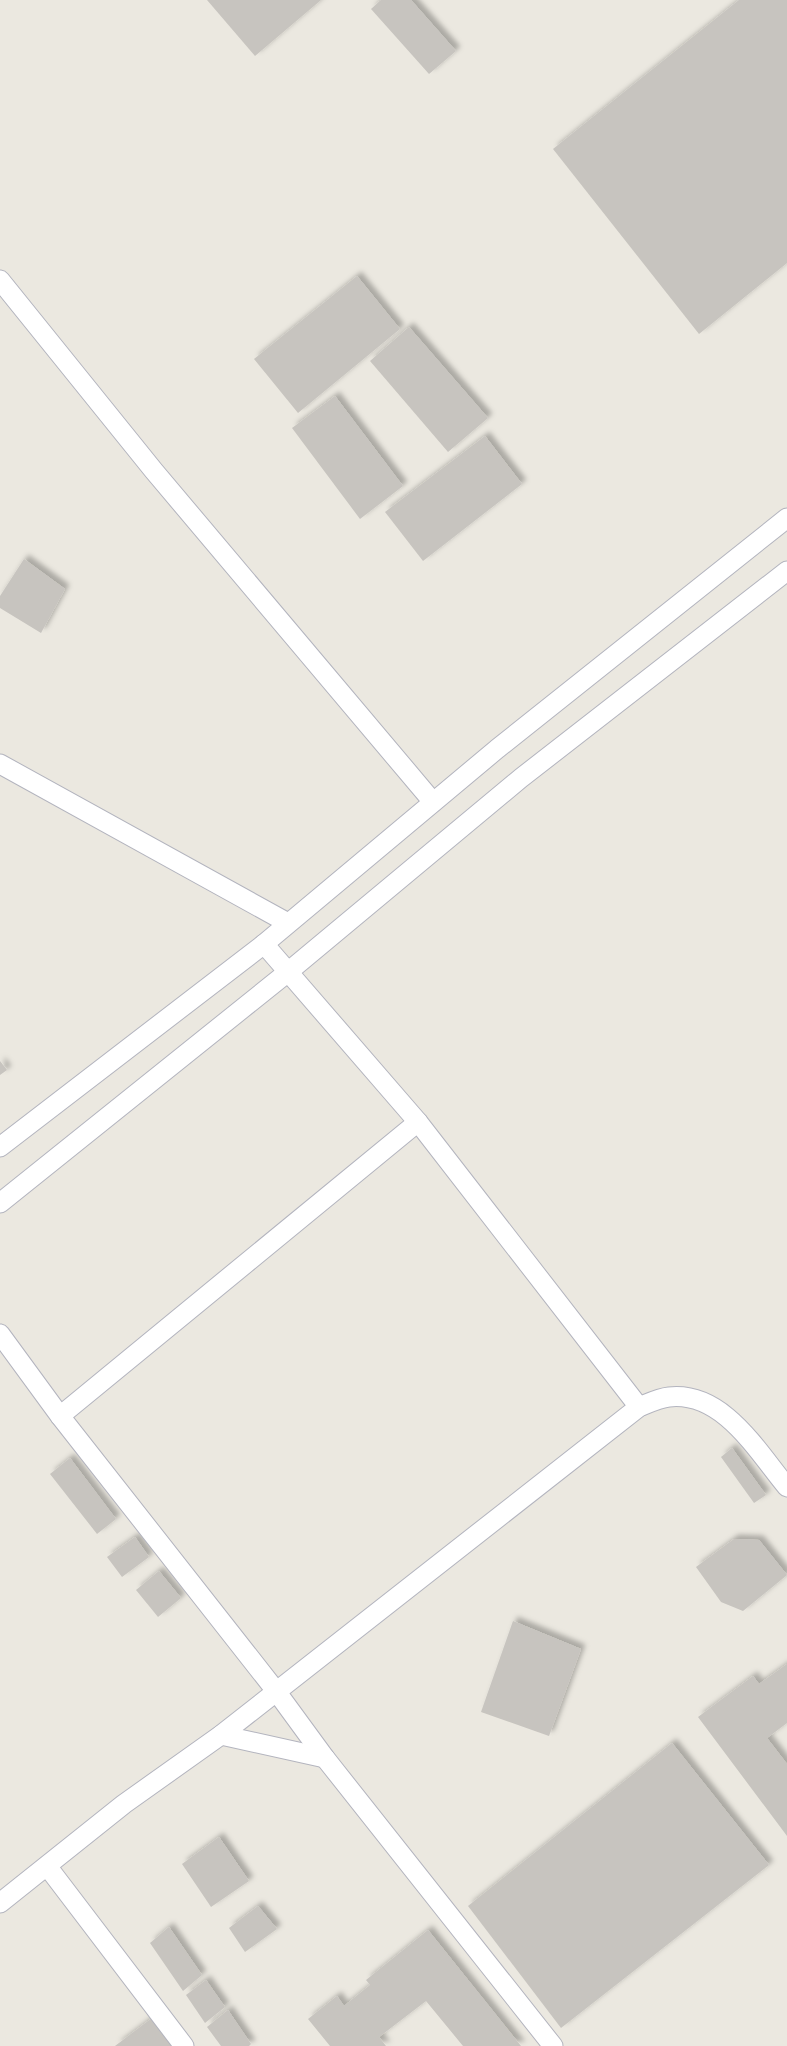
<svg xmlns="http://www.w3.org/2000/svg" width="787" height="2046" font-family="'PT Sans',sans-serif">
<style>
.building{fill:#c7c4bf;filter:url(#shadow)}
.lines{fill:none;stroke-linecap:round;stroke-linejoin:round}
.service-casing{stroke:#b3b4be;stroke-width:21}
.service{stroke:#fff;stroke-width:19}
</style>
<defs>
<filter id="shadow"><feDropShadow dx="4.5" dy="-4.5" stdDeviation="2.5" flood-color="#0004"/></filter>
</defs>
<rect width="100%" height="100%" fill="#ebe8e0"/>
<g class="building">
<path d="M207 0H321L255 56Z"/>
<path d="M381 0H411L456 51 429 74 371 9Z"/>
<path d="M739 0H787V263L699 334 553 149Z"/>
<path d="M357 276 400 329 298 413 254 359Z"/>
<path d="M409 327 488 418 448 452 370 361Z"/>
<path d="M335 396 403 486 360 519 292 428Z"/>
<path d="M485 436 522 484 423 561 385 512Z"/>
<path d="M24 559 65 589 41 633 0 608V596Z"/>
<path d="M0 1061 7 1070 0 1075Z"/>
<path d="M732 1448 766 1495 754 1503 721 1457Z"/>
<path d="M70 1458 116 1519 97 1534 50 1474Z"/>
<path d="M135 1537 149 1557 122 1577 107 1557Z"/>
<path d="M734 1539 759 1540 787 1575 743 1611 721 1602 696 1567Z"/>
<path d="M159 1571 181 1598 158 1617 136 1590Z"/>
<path d="M513 1621 581 1649 549 1736 481 1712Z"/>
<path d="M787 1664V1723L767 1738 787 1764V1836L698 1717 753 1676 759 1684Z"/>
<path d="M672 1743 769 1865 561 2028 468 1906Z"/>
<path d="M219 1837 249 1881 211 1907 182 1864Z"/>
<path d="M258 1906 277 1929 245 1952 229 1928Z"/>
<path d="M169 1927 202 1975 183 1991 150 1943Z"/>
<path d="M428 1930 521 2046H463L426 2001 379 2037 386 2046H330L308 2019 337 1996 344 2006 370 1985 366 1980Z"/>
<path d="M206 1980 225 2007 205 2023 186 1995Z"/>
<path d="M228 2010 251 2044 249 2046H221L207 2027Z"/>
<path d="M152 2018 172 2046H115Z"/>
</g>
<g class="lines">
<g class="service-casing">
<g id="service">
<path d="M0 280 154 471 433 802"/>
<path d="M0 764 288 923"/>
<path d="M264 944 418 1122 639 1407"/>
<path d="M0 1147 264 944 497 749 787 518"/>
<path d="M0 1203 288 972 521 778 787 571"/>
<path d="M0 1334 60 1416 276 1691 325 1758 553 2046"/>
<path d="M60 1416 418 1122"/>
<path d="M221 1735 325 1758"/>
<path d="M47 1866 184 2046"/>
<path d="M0 1903 124 1804 221 1735 639 1407C649 1403 659 1398 669 1397 723 1391 757 1451 787 1487"/>
</g>
</g>
<use href="#service" class="service"/>
</g>
</svg>
